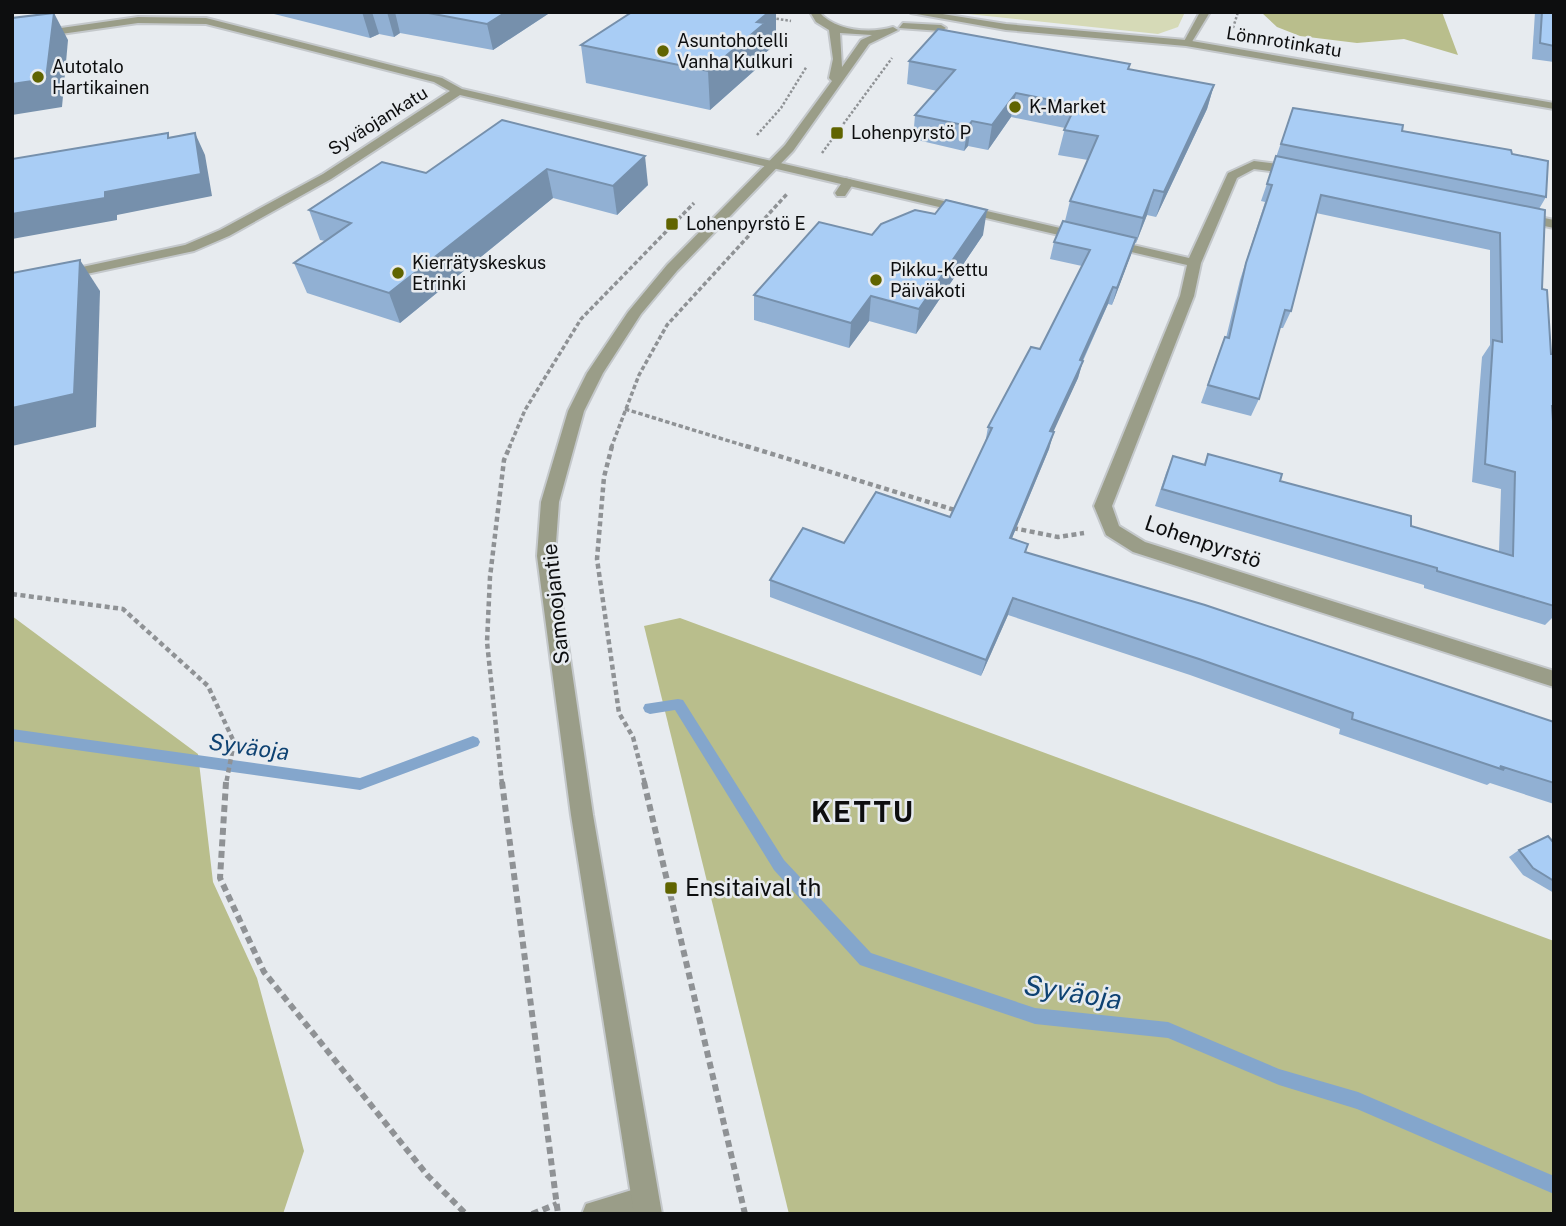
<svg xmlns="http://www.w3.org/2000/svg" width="1566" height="1226" font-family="'Public Sans',sans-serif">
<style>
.green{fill:#d6dab7}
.forest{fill:#b9be8c}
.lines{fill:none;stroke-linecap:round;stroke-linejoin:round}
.stream{fill:#84a6cc;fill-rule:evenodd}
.service-casing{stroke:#c4c8cb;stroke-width:4}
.minor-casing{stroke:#c4c8cb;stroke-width:4}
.tertiary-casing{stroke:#c4c8cb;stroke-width:4}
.path-far3{stroke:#8f9295;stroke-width:2.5;stroke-dasharray:2.5 2;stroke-linecap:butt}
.path-far2{stroke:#8f9295;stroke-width:3.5;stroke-dasharray:4.5 2.5;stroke-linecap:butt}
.path-far1{stroke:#8f9295;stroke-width:4.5;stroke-dasharray:5 3.5;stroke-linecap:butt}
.path{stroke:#8f9295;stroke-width:6;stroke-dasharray:7 4.5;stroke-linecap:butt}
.service{fill:#9a9d88;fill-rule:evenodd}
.minor{fill:#9a9d88;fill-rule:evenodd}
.tertiary{fill:#9a9d88;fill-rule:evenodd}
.wall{fill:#91b0d3}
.shaded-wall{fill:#7690ac}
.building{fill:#a9cdf5;stroke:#7690ac;stroke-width:2}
.poi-dot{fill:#606400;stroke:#e7ebef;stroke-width:2.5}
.labels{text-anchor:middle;stroke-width:5;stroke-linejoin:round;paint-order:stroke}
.far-poi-label{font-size:18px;fill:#0d0e0f;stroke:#e7ebef;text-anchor:start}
.far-street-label{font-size:18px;fill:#0d0e0f;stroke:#e7ebef}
.street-label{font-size:21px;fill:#0d0e0f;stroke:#e7ebef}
.water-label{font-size:23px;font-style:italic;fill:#0e4272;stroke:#e7ebef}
.near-poi-label{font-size:24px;fill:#0d0e0f;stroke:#e7ebef;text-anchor:start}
.district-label{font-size:28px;font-weight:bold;letter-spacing:2px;fill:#0d0e0f;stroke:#e7ebef}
.near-water-label{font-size:28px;font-style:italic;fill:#0e4272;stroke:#e7ebef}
</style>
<rect width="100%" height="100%" fill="#e7ebef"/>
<path class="green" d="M949 12H1185L1178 27 1158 34Z"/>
<g class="forest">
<path d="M1442 12 1458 55 1404 39 1357 43 1300 36 1277 27 1262 13Z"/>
<path d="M12 616 198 754 213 882 257 978 304 1151 283 1214H12Z"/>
<path d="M680 618 1554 941V1214H789L644 626Z"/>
</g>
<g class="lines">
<g class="stream">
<path d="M678 699 683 700 784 860 871 953 1035 1008 1168 1022 1279 1069 1358 1092 1554 1176V1194L1357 1109 1279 1085 1168 1038 1035 1024 860 965 774 870 675 710 650 714 645 712 643 708 645 704Z"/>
<path d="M12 729 360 778 473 736 478 738 480 742 478 746 360 790 12 741Z"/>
</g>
<g class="service-casing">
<path id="service" d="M845 178 855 181 845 196H837L835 193Z"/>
</g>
<g class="minor-casing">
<g id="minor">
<path d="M1200 12H1210L1190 45H1182Z"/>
<path d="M138 17 206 18 442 78 462 89 1189 258 1228 173 1254 161 1300 167 1302 170 1296 174 1254 169 1237 178 1201 263 1194 296 1112 506 1119 526 1145 542 1554 671V687L1133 552 1106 535 1094 506 1180 296 1187 265 460 95 331 179 229 236 194 251 12 290V282L185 245 220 230 323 174 450 91 434 82 206 24 138 23 12 41V35Z"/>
<path d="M1521 213 1554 220V228L1516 220 1515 217Z"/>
<path d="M645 1186 655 1190 659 1200 655 1210 646 1214H582L586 1204Z"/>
</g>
</g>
<g class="tertiary-casing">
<g id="tertiary">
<path d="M810 12H819C835 31 870 34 893 27L898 30 869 44 793 151 677 271 641 314 603 373 584 411 559 502 555 556 593 815 662 1214H634L571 815 537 556 541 502 568 411 587 373 628 312 667 265 785 145 832 81 829 78 833 59 829 30 816 22ZM840 33 872 35 861 40 842 67Z"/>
<path d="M930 12 1006 24 1186 40 1554 103V109L1186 46 1006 30 911 13Z"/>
<path d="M903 23 941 25 946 28 941 31 899 28Z"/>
</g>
</g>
<g class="path-far3">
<path d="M772 18 791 21"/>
<path d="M1233 28 1238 12"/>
<path d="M757 135 781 108 807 66"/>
<path d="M822 153 892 58"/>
</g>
<g class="path-far2">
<path d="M625 409 752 448"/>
<path d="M509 448 525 410 581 319 694 203"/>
<path d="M611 448 639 375 667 325 787 194"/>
</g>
<g class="path-far1">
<path d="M612 446 604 477 597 559 619 713 633 737 645 784"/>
<path d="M746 446 958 511"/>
<path d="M1013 528 1058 537 1084 533"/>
<path d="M12 594 123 609 208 686 234 742 226 784"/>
<path d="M502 784 487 642 490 577 504 460 510 446"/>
</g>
<g class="path">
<path d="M226 782 220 878 264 972 428 1176 466 1214"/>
<path d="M502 782 558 1214"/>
<path d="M644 782 745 1214"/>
<path d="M532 1214 557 1204"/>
</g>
<use href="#service" class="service"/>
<use href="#minor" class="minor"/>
<use href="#tertiary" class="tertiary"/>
</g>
<g class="wall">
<path d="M266 12H551L493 50 400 33 394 37 379 34 370 38Z"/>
<path d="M632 12H776V44L765 53V61L710 110 586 83 581 45Z"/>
<path d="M1535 12H1554V62L1532 59Z"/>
<path d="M909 61 1129 69 1214 85 1207 109 1156 217 1147 215 1136 243H1135L1112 305 1108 304 1083 361 1078 378 1053 431 1049 449 1012 538 1028 544 1026 552 1554 722V804L1490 783 1487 785 1339 734 1340 729 1190 675 1008 615 981 676 770 597V580L844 543 950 517 985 444 988 427 1040 349 1082 266 1050 259 1054 242 1065 221 1070 201 1088 160 1058 155 1065 128 1011 117 988 150 968 146 964 151 913 139 915 115 937 91 907 84Z"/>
<path d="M1293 108 1512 154 1546 197 1539 209 1542 289 1551 354H1554V412L1553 413 1554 436V616L1545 625 1424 588V585L1155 506 1166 473 1173 456 1204 464 1208 454 1280 481 1411 526 1499 552 1501 489 1472 482 1482 357 1490 345V250L1316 213 1291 311 1283 328H1280L1259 399 1251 416 1201 403 1218 355 1225 337 1226 338 1240 280 1265 202 1261 201Z"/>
<path d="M502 120 648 185 617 215 553 198 400 323 307 293 294 263 325 241 320 240 309 210 426 173Z"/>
<path d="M872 235H983L916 334 869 321 849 348 754 320V295Z"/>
<path d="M1554 843V893L1523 875 1509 857 1519 850Z"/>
</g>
<g class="shaded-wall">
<path d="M362 12H372L379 34 370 38Z"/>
<path d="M387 12H395L400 33 394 37Z"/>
<path d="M506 12H551L493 50 487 24Z"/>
<path d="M769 12H776V44L765 53V61L710 110 708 71 757 22Z"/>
<path d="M54 13 68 40 62 107 12 115V84Z"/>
<path d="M1214 85 1207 109 1156 217 1164 192Z"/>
<path d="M1016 93 1011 117 988 150 992 125Z"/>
<path d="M972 121 968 146 964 151 968 126Z"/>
<path d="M195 133 205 155 212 196 117 215V220L12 239V214Z"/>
<path d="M645 156 648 185 617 215 613 186Z"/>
<path d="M547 169 553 198 400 323 389 293Z"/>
<path d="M1154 190 1147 215 1136 243 1143 218Z"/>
<path d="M987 210 983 235 916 334 919 309Z"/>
<path d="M1136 238 1131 255 1112 305 1117 288Z"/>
<path d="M80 260 100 291 96 427 12 446V408Z"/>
<path d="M1113 287 1108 304 1075 377 1080 360Z"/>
<path d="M871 296 869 321 849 348 851 323Z"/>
<path d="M1083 361 1078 378 1046 448 1050 431Z"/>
<path d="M1054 432 1049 449 1005 555 1010 538Z"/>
<path d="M1013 598 1008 615 981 676 986 660Z"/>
</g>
<g class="building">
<path d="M423 12H506L487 24Z"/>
<path d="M632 12H769L757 22 765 23 708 71 581 45Z"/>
<path d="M1542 12H1554V46L1540 43Z"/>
<path d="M54 13 46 79 12 84V18Z"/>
<path d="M938 29 1130 64 1128 69 1214 85 1164 192 1154 190 1143 218 1070 201 1098 136 1064 130 1076 105 1016 93 992 125 972 121 968 126 915 115 955 70 909 61Z"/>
<path d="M1293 108 1403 125 1402 131 1511 150 1512 154 1548 161 1546 197 1281 144Z"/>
<path d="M502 120 645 156 613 186 547 169 389 293 294 263 351 223 309 210 382 162 426 173Z"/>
<path d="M168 133V138L195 133 201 174 105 192V198L12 214V159Z"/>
<path d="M1276 156 1545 210 1542 289 1547 290 1551 354H1554V406H1552L1554 436V606L1437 571V568L1162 489 1173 456 1205 465 1208 454 1282 474 1280 481 1411 516V526L1513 556 1515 472 1485 464 1493 340 1502 342 1500 233 1321 195 1291 311 1285 310 1259 399 1208 385 1225 337 1229 338 1246 263 1272 185 1267 184Z"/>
<path d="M946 200 987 210 919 309 871 296 851 323 754 295 819 222 872 235 881 224 915 210 935 214Z"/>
<path d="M1063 221 1136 238 1117 288 1113 287 1080 360 1083 361 1050 431 1054 432 1010 538 1028 544 1025 552 1205 605 1554 722V783L1500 766 1504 770 1352 719 1353 713 1199 659 1013 598 986 660 770 580 803 528 844 543 876 492 950 517 992 428 988 427 1031 347 1040 349 1090 250 1054 242Z"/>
<path d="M80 260 74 394 12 408V273Z"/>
<path d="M1548 836 1554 843V881L1533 868 1519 850Z"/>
</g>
<g class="poi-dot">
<circle cx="663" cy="51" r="7"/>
<circle cx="38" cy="77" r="7"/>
<circle cx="1015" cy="107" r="7"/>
<rect x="830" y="126" width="14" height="14" rx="3.5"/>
<rect x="665" y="217" width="14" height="14" rx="3.5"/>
<circle cx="398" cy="273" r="7"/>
<circle cx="876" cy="280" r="7"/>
<rect x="664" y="881" width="14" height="14" rx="3.5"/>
</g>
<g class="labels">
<g class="far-poi-label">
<text x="677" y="47">Asuntohotelli<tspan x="677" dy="21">Vanha Kulkuri</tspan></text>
<text x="52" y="73">Autotalo<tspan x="52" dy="21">Hartikainen</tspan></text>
<text x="1029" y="113">K-Market</text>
<text x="851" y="139">Lohenpyrstö P</text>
<text x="686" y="230">Lohenpyrstö E</text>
<text x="412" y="269">Kierrätyskeskus<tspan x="412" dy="21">Etrinki</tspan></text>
<text x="890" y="276">Pikku-Kettu<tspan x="890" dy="21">Päiväkoti</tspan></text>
</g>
<g class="far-street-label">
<text transform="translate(1284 42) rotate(9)" y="6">Lönnrotinkatu</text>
<text transform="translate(378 121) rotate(-32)" y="6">Syväojankatu</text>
</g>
<g class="street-label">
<text transform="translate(1203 542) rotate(19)" y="7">Lohenpyrstö</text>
<text transform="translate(556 604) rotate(-96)" y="7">Samoojantie</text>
</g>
<g class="water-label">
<text transform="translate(249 747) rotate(8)" y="8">Syväoja</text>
</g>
<g class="near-poi-label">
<text x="685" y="896">Ensitaival th</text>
</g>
<g class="district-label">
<text x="863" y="822">KETTU</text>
</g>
<g class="near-water-label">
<text transform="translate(1073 992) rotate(9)" y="10">Syväoja</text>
</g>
</g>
<rect width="1566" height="1226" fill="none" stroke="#0d0e0f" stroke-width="28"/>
</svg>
